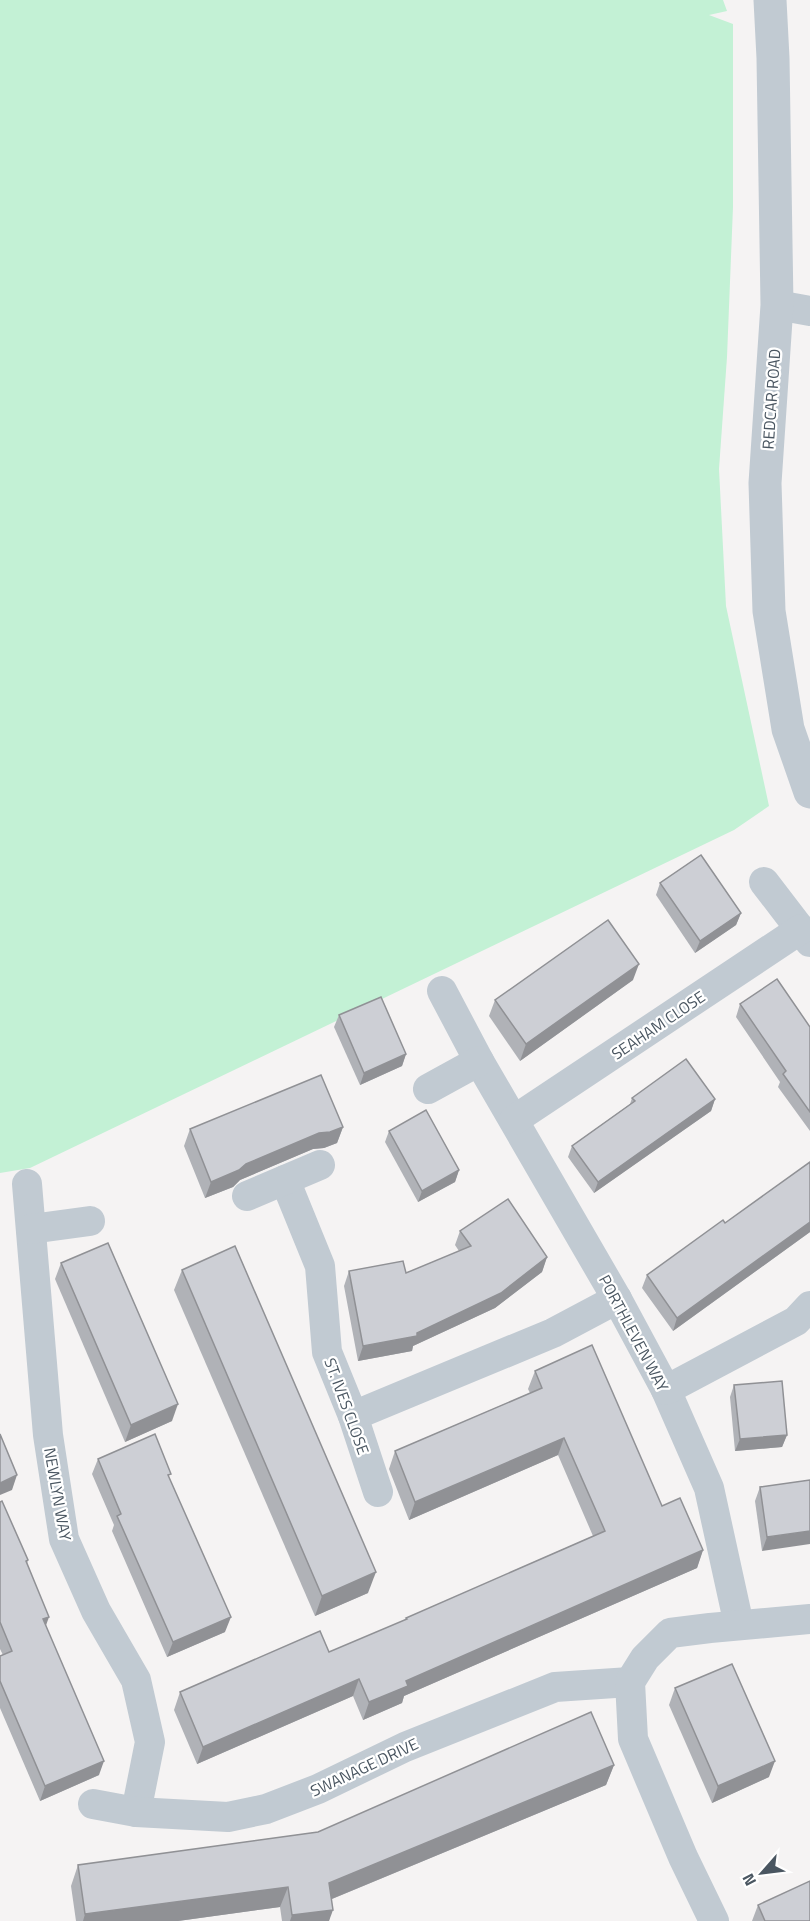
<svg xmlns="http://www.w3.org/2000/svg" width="810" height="1921" font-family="'Titillium Web',sans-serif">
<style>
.green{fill:#c3f1d5}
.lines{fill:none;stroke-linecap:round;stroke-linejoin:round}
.minor{stroke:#c1cad2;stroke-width:30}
.tertiary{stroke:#c1cad2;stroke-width:33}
.wall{fill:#b0b2b7}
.shaded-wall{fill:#909195}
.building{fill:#cdcfd5;stroke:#909195;stroke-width:1.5}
.labels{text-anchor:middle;stroke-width:4.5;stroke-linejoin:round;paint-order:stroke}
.street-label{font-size:16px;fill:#4a5661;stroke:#fff}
</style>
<rect width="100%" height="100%" fill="#f5f3f3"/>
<path class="green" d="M0 0H723L727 11 709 15 733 24V207L727 357 719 469 726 606 769 806 734 830 30 1168 0 1173Z"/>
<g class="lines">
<g class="minor">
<path d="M777 305 810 311"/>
<path d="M764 882 810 942"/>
<path d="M442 991 479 1061 617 1299 666 1390 709 1488 739 1625"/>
<path d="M428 1089 479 1061"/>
<path d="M514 1120 801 929"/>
<path d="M285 1180 320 1266 327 1352 353 1416 378 1492"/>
<path d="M27 1184 48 1435 64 1539 96 1611 136 1680 150 1742 136 1812"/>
<path d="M247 1196 320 1165"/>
<path d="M31 1229 90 1221"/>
<path d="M666 1390 796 1321 810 1306"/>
<path d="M353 1416 553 1333 617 1299"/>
<path d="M93 1804 136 1812 228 1817 266 1809 318 1789 405 1747 555 1687 630 1682"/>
<path d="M714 1921 683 1857 633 1739 630 1682 645 1658 670 1633 710 1628 810 1619"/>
</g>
<path class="tertiary" d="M770 0 773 58 777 305 765 483 769 611 788 729 810 792"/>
</g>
<g class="wall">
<path d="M660 883 741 913 736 925 695 953 656 895Z"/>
<path d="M633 980 520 1061 489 1016 495 1000Z"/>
<path d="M740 1004 810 1027V1131L778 1087 780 1082 736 1017Z"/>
<path d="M339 1015 406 1054 402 1066 360 1085 334 1027Z"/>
<path d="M632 1098 715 1099 711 1111 594 1193 568 1157 572 1146 630 1104Z"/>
<path d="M343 1127 337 1143 324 1148 313 1149 240 1180 233 1187 205 1198 184 1146 190 1129Z"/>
<path d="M389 1131 459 1170 455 1182 418 1202 385 1142Z"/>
<path d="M810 1162V1232L673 1331 642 1288 647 1275 725 1223Z"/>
<path d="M460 1231 547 1257 542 1272 495 1308 413 1346 412 1351 358 1361 344 1286 349 1271 406 1273 459 1251 455 1245Z"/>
<path d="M61 1263 172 1421 125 1442 55 1279Z"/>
<path d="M182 1270 368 1593 315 1616 174 1290Z"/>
<path d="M535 1371 703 1550 697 1568 404 1696 402 1703 363 1720 353 1696 197 1764 174 1710 180 1692 329 1652 406 1620V1618L593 1536 558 1455 409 1520 389 1469 395 1451 530 1393 528 1389Z"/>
<path d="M734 1385 787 1435 782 1447 735 1451 730 1397Z"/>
<path d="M98 1459 169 1478 225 1632 167 1657 112 1531 114 1525 92 1474Z"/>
<path d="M810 1480 762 1551 755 1501 760 1487Z"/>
<path d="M0 1502 28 1560 27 1564 46 1625 99 1775 40 1801 0 1708V1656L3 1655 0 1649Z"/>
<path d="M675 1688 769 1777 712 1803 669 1705Z"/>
<path d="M614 1765 606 1785 332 1899 329 1921H282L280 1907 178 1921H76L71 1886 78 1865 318 1832Z"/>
<path d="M758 1905 810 1921H752Z"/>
</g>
<g class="shaded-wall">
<path d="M741 913 736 925 695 953 700 941Z"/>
<path d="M639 964 633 980 520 1061 526 1044Z"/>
<path d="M406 1054 402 1066 360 1085 364 1073Z"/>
<path d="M715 1099 711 1111 594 1193 598 1182Z"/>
<path d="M343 1127 337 1143 324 1148 313 1149 240 1180 233 1187 205 1198 211 1182 246 1164 319 1133Z"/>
<path d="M459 1170 455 1182 418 1202 422 1191Z"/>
<path d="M810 1222V1232L673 1331 677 1318Z"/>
<path d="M547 1257 542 1272 495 1308 413 1346 412 1351 358 1361 363 1346 417 1333Z"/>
<path d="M178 1404 172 1421 125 1442 131 1425Z"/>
<path d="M787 1435 782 1447 735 1451 740 1439Z"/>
<path d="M564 1438 558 1455 409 1520 415 1502Z"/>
<path d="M17 1475 12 1490 0 1495V1483Z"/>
<path d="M810 1531V1544L762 1551 767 1537Z"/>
<path d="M703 1550 697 1568 404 1696 402 1703 363 1720 369 1702 406 1681Z"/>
<path d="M376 1572 368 1593 315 1616 322 1596Z"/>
<path d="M49 1617 44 1631 43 1619Z"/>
<path d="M231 1617 225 1632 167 1657 173 1642Z"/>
<path d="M359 1679 353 1696 197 1764 203 1747Z"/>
<path d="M104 1761 99 1775 40 1801 45 1786Z"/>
<path d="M775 1761 769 1777 712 1803 718 1786Z"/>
<path d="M614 1765 606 1785 322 1903 329 1883Z"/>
<path d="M288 1887 280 1907 178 1921H83L85 1914Z"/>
<path d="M333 1910 329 1921H290L292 1915Z"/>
</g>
<g class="building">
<path d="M701 855 741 913 700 941 660 883Z"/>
<path d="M608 920 639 964 526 1044 495 1000Z"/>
<path d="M777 979 810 1027V1112L783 1074 786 1071 740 1004Z"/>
<path d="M381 997 406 1054 364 1073 339 1015Z"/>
<path d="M686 1059 715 1099 598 1182 572 1146 635 1101 632 1098Z"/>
<path d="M321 1075 343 1127 330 1132 319 1133 246 1164 239 1170 211 1182 190 1129Z"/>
<path d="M426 1110 459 1170 422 1191 389 1131Z"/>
<path d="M810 1162V1222L677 1318 647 1275 723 1220 725 1223Z"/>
<path d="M508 1199 547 1257 501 1293 417 1333V1336L363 1346 349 1271 403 1261 406 1273 471 1246 460 1231Z"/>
<path d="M108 1243 178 1404 131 1425 61 1263Z"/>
<path d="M235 1246 376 1572 322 1596 182 1270Z"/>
<path d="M592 1345 662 1506 680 1498 703 1550 406 1681 408 1686 369 1702 359 1679 203 1747 180 1692 320 1631 329 1652 407 1619 406 1618 605 1531 564 1438 415 1502 395 1451 542 1388 535 1371Z"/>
<path d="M782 1381 787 1435 740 1439 734 1385Z"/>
<path d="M0 1434 17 1475 0 1483Z"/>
<path d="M155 1434 171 1474 168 1475 231 1617 173 1642 117 1516 121 1514 98 1459Z"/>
<path d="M810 1480V1531L767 1537 760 1487Z"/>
<path d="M2 1501 28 1560 26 1561 49 1617 43 1619 104 1761 45 1786 0 1681V1656L12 1651 0 1622V1502Z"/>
<path d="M732 1664 775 1761 718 1786 675 1688Z"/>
<path d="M591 1712 614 1765 329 1883 333 1910 292 1915 288 1887 85 1914 78 1865 318 1832Z"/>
<path d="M810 1881V1921H765L758 1905Z"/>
</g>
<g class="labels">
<g class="street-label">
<text transform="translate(771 399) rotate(-86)" y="6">REDCAR ROAD</text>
<text transform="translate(658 1025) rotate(-34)" y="6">SEAHAM CLOSE</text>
<text transform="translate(634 1333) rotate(62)" y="6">PORTHLEVEN WAY</text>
<text transform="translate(347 1406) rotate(70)" y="6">ST. IVES CLOSE</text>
<text transform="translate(58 1494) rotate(80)" y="6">NEWLYN WAY</text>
<text transform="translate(364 1767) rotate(-25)" y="6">SWANAGE DRIVE</text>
</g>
</g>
<g transform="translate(762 1873) rotate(242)" stroke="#ffffff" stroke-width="4.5" paint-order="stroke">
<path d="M0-4.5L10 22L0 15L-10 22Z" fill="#4a5661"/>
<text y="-9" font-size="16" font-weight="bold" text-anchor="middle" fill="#4a5661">N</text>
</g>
</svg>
